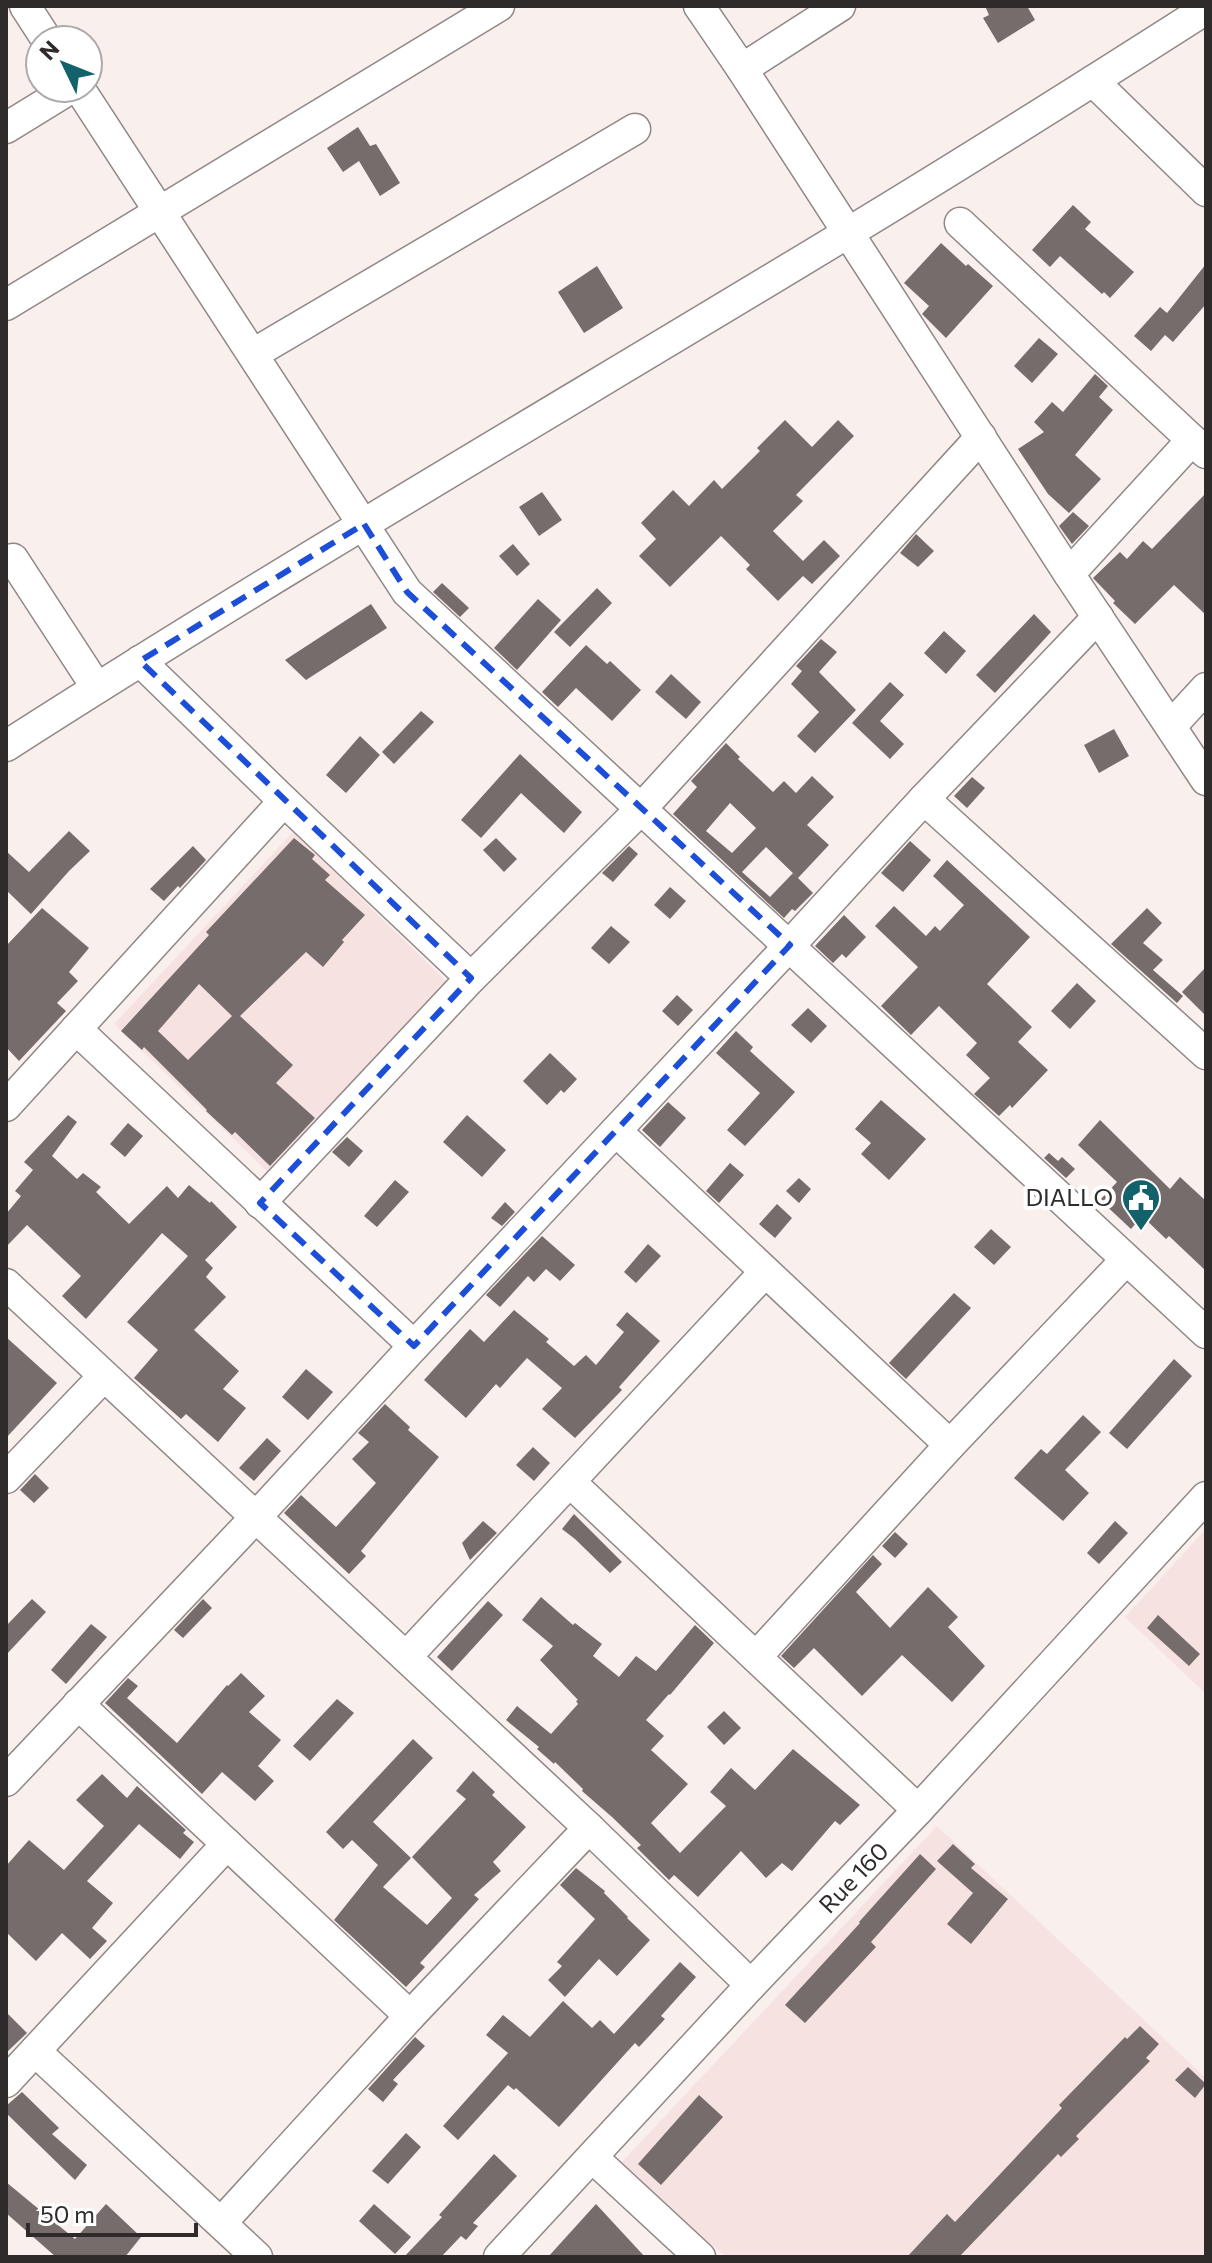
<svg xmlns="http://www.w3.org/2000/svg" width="1212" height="2263" font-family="Commissioner,sans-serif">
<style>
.built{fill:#f6e3e1}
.building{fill:#756c6b;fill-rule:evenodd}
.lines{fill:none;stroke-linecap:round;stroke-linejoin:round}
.minor-casing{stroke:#908786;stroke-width:33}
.minor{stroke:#fff;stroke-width:30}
.marked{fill:none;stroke:#1d4ed8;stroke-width:6;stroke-dasharray:16 10;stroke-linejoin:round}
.labels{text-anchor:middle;stroke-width:8;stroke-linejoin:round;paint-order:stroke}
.poi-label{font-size:24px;fill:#2f2b2b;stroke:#fff;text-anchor:end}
.street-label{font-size:24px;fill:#2f2b2b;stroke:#fff}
</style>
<rect width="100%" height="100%" fill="#f9f0ee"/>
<g class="built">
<path d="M293 832 446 981 275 1179 114 1024Z"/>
<path d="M1206 1529V1694L1125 1617Z"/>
<path d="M937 1826 1206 2078V2257H726L620 2164Z"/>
</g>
<g class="building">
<path d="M985 6H1027L1035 20 998 43 983 18 989 15Z"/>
<path d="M358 127 370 146 376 144 400 183 380 196 359 161 343 172 327 148Z"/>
<path d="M1073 205 1091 222 1085 229 1134 272 1110 298 1104 292 1102 294 1060 256 1050 267 1032 250Z"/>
<path d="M941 243 966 266 968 264 993 286 946 338 922 314 929 306 904 283Z"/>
<path d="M1206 264V304L1173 342 1165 335 1151 351 1134 336 1160 307 1167 313Z"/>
<path d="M597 266 623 308 584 333 558 292Z"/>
<path d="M1039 338 1058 354 1032 383 1014 366Z"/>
<path d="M1095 374 1108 386 1099 397 1113 410 1075 455 1101 479 1069 513 1048 494 1018 449 1044 432 1034 422 1052 402 1063 412Z"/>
<path d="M785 420 812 447 838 420 854 436 796 495 803 501 773 531 803 561 824 540 840 556 812 584 803 576 778 601 746 569 750 565 721 536 670 587 639 556 656 539 641 523 673 490 689 506 714 480 722 489 760 451 757 448Z"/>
<path d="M542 492 562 520 539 536 519 507Z"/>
<path d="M1206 493V615L1174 585 1135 624 1113 603 1115 601 1093 578 1120 552 1127 559 1143 541 1152 549Z"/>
<path d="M1073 512 1089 526 1072 544 1059 526Z"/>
<path d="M916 534 934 551 918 567 900 553Z"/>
<path d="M513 544 530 564 517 576 499 556Z"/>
<path d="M442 583 469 608 460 617 433 592Z"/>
<path d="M597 588 612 603 570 647 554 632Z"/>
<path d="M538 599 561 620 517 670 494 648Z"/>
<path d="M371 604 387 628 306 680 285 660Z"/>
<path d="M1034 614 1051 632 995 693 976 675Z"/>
<path d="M944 631 966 651 946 674 924 653Z"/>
<path d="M821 639 837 652 819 672 856 710 815 753 797 736 819 712 791 684 802 671 796 666Z"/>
<path d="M586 645 607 664 610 661 641 690 612 721 576 688 558 707 542 692Z"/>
<path d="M671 674 701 702 686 719 655 692Z"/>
<path d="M890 682 904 695 880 721 904 744 890 759 852 723Z"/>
<path d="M421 711 434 722 394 764 382 752Z"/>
<path d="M1114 729 1129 756 1099 773 1084 745Z"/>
<path d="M360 736 380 755 346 793 326 775Z"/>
<path d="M726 743 740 757 738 759 773 792 784 781 796 793 812 776 834 797 807 825 829 845 798 878 766 847 742 872 770 897 793 873 813 893 795 911 792 909 784 918 673 814 697 787 691 781ZM730 803 756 828 732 853 706 831Z"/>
<path d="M520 754 582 812 564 833 521 793 481 838 461 820Z"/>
<path d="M972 777 985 788 967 808 954 796Z"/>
<path d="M69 831 90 851 69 871 31 914 6 890V851L29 872Z"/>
<path d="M294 838 315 855 312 859 330 875 325 880 365 915 342 940 344 942 323 967 306 952 240 1016 293 1065 276 1083 315 1118 270 1166 235 1132 232 1135 206 1111 207 1110 144 1047 142 1050 121 1031 209 935 206 932ZM199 984 232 1016 188 1060 158 1031Z"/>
<path d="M496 838 517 859 504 872 483 850Z"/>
<path d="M910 841 931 860 903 892 881 873Z"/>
<path d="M193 846 206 860 180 888 178 886 164 901 150 889Z"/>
<path d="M629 846 638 854 613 882 602 873Z"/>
<path d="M947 860 1030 937 987 984 1032 1027 1018 1042 1048 1070 1012 1108 1010 1105 999 1116 974 1094 990 1078 966 1055 977 1043 939 1006 911 1035 881 1006 918 967 875 926 894 906 926 936 935 926 940 931 964 905 933 876Z"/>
<path d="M670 887 686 901 670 919 654 905Z"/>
<path d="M42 908 89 948 69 972 78 981 57 1003 66 1011 19 1061 6 1047V946Z"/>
<path d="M1147 908 1162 923 1143 943 1163 960 1153 970 1183 996 1177 1003 1111 944Z"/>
<path d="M844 915 866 937 846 958 842 954 833 963 815 946Z"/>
<path d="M611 926 630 942 609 964 591 948Z"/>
<path d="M1206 967V1016L1182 992Z"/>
<path d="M1077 983 1096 1001 1070 1029 1051 1011Z"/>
<path d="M677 995 693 1010 678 1026 662 1011Z"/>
<path d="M808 1008 827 1026 811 1043 791 1025Z"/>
<path d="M736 1031 753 1047 750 1051 795 1092 745 1146 727 1130 760 1093 716 1053Z"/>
<path d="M550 1053 577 1079 564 1093 561 1090 547 1105 523 1081Z"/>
<path d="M881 1100 926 1139 889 1180 861 1154 871 1143 855 1129Z"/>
<path d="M668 1102 686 1118 660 1147 642 1130Z"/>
<path d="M68 1115 77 1122 52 1156 77 1179 83 1173 101 1187 96 1192 129 1224 167 1186 178 1198 189 1185 210 1203 211 1201 237 1227 205 1260 213 1268 206 1277 226 1297 194 1330 239 1371 223 1389 246 1408 218 1442 186 1414 181 1419 134 1378 158 1350 127 1322 188 1256 162 1233 86 1319 62 1296 81 1276 27 1225 6 1247V1214L21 1196 15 1191 33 1170 24 1162Z"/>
<path d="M467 1115 506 1150 482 1177 443 1142Z"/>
<path d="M1100 1120 1170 1189 1180 1177 1206 1201V1271L1169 1236 1166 1239 1142 1216 1131 1229 1100 1200 1117 1182 1078 1145Z"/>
<path d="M128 1123 143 1136 125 1157 110 1144Z"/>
<path d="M347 1137 363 1151 349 1167 332 1152Z"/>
<path d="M1049 1153 1058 1161 1062 1157 1075 1169 1066 1178 1044 1158Z"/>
<path d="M730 1163 744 1175 719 1203 706 1191Z"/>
<path d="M799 1178 811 1189 799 1203 786 1191Z"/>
<path d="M395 1180 409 1192 377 1227 364 1216Z"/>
<path d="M505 1202 515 1212 502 1226 491 1218Z"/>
<path d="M777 1204 792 1218 775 1238 759 1224Z"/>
<path d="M991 1229 1011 1247 994 1265 974 1247Z"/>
<path d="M542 1236 575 1265 560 1281 546 1269 534 1282 528 1276 500 1307 486 1295Z"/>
<path d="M648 1244 661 1256 636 1283 624 1272Z"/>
<path d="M954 1293 971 1308 906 1379 889 1363Z"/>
<path d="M514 1310 549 1339 546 1342 574 1366 586 1355 596 1365 624 1332 616 1325 627 1312 660 1341 619 1387 622 1390 575 1438 542 1409 562 1388 527 1358 500 1388 496 1384 466 1418 424 1380 470 1329 484 1342Z"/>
<path d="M6 1337 57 1383 6 1438Z"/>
<path d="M1174 1359 1192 1376 1127 1449 1109 1433Z"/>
<path d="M306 1369 333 1392 308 1420 282 1397Z"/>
<path d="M385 1404 410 1427 408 1430 439 1457 361 1551 366 1556 349 1574 284 1513 301 1495 336 1527 376 1483 352 1459 369 1442 358 1433Z"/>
<path d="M1083 1415 1101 1432 1065 1470 1089 1493 1063 1521 1014 1478 1041 1449 1047 1454Z"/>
<path d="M267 1438 281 1451 254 1481 239 1468Z"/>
<path d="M533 1447 550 1463 534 1481 516 1465Z"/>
<path d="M35 1474 49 1488 34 1503 20 1490Z"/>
<path d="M574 1514 622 1562 610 1573 575 1539 562 1529Z"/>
<path d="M483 1521 497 1533 470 1560 462 1543Z"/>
<path d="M1115 1521 1128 1533 1099 1564 1087 1553Z"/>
<path d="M895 1532 908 1544 895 1558 882 1546Z"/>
<path d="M873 1555 882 1564 856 1592 890 1628 928 1587 958 1617 948 1627 985 1666 952 1702 902 1655 862 1696 814 1648 794 1668 781 1656Z"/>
<path d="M541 1597 573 1625 575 1623 602 1644 593 1656 619 1677 636 1656 656 1671 695 1625 714 1643 670 1695 669 1694 646 1720 664 1736 651 1750 688 1784 651 1823 680 1853 726 1806 710 1792 731 1768 755 1790 793 1749 860 1805 840 1825 835 1821 792 1871 782 1863 766 1878 741 1851 698 1897 674 1875 669 1880 637 1848 641 1845 612 1817 582 1791 583 1789 555 1762 554 1764 537 1749 539 1747 506 1720 517 1706 551 1734 578 1704 576 1701 578 1700 540 1660 553 1646 522 1620Z"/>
<path d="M32 1599 46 1612 6 1655V1626Z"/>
<path d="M203 1599 212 1608 183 1638 174 1630Z"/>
<path d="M488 1601 503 1615 452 1671 437 1657Z"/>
<path d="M1158 1615 1200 1654 1189 1666 1147 1628Z"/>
<path d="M91 1624 107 1637 66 1684 51 1670Z"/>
<path d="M241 1673 265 1696 249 1712 281 1740 258 1766 274 1781 255 1801 222 1772 202 1794 105 1703 128 1678 138 1686 127 1698 177 1743 227 1685 228 1686Z"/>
<path d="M337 1699 354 1713 310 1761 293 1746Z"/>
<path d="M724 1711 741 1728 724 1745 707 1727Z"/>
<path d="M413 1739 433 1758 373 1822 411 1858 383 1887 427 1925 452 1898 412 1857 466 1799 456 1791 473 1771 495 1792 492 1795 526 1827 493 1862 501 1871 474 1895 479 1899 420 1963 425 1967 406 1987 334 1920 378 1865 352 1840 343 1849 326 1832Z"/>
<path d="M102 1774 127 1798 137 1786 186 1830 183 1833 194 1842 180 1859 139 1824 87 1881 113 1903 92 1928 107 1941 90 1959 62 1933 36 1961 6 1932V1866L29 1840 64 1870 104 1826 76 1800Z"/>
<path d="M953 1844 975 1864 971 1868 1008 1899 971 1944 947 1924 973 1893 937 1861Z"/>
<path d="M920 1854 936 1869 871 1942 876 1947 805 2023 785 2005 860 1923 859 1922Z"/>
<path d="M576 1868 605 1891 604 1893 628 1917 627 1918 650 1940 617 1976 599 1959 565 1997 548 1980 562 1966 557 1962 595 1919 560 1885Z"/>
<path d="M680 1962 696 1977 661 2016 665 2019 639 2047 635 2043 559 2127 516 2088 514 2090 508 2085 458 2140 443 2126 508 2053 486 2035 503 2015 530 2037 563 2001 592 2028 600 2020 614 2034Z"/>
<path d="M6 2012 27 2033 6 2053Z"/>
<path d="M1140 2026 1159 2044 1146 2058 1150 2061 1076 2136 1079 2139 1061 2157 1058 2154 959 2257H907L947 2214 955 2222 1062 2108 1059 2105 1125 2037 1127 2039Z"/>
<path d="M415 2037 425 2046 393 2080 398 2084 383 2102 368 2089Z"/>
<path d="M1188 2067 1206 2084 1195 2098 1175 2080Z"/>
<path d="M22 2092 59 2128 52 2134 87 2165 75 2180 6 2113V2106Z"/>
<path d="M699 2095 723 2117 661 2185 638 2164Z"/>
<path d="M406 2133 421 2147 388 2184 372 2171Z"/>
<path d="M494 2154 517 2176 473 2223 478 2226 466 2240 461 2236 441 2257H404L442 2217 439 2215Z"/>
<path d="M6 2182 75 2239 106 2204 141 2237 125 2257H56L6 2213Z"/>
<path d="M374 2204 411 2237 395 2254 359 2221Z"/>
<path d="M596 2204 645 2257H548Z"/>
</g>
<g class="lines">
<g class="minor-casing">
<g id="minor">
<path d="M25 6 47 40"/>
<path d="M699 6 742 69 1069 574 1206 780"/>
<path d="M742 69 840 6"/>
<path d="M1093 81 1206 191"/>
<path d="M79 88 407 592 1206 1333"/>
<path d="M6 128 71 88"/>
<path d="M960 223 1206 453"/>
<path d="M6 305 499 6"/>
<path d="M253 354 635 129"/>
<path d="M13 559 97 688"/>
<path d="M1069 574 1192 440"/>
<path d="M140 661 284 801 471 978"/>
<path d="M1171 726 1206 688"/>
<path d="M6 746C282 569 566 404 846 234 967 161 1087 85 1206 9"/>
<path d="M924 799 1206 1054"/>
<path d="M76 1029 414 1346"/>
<path d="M6 1106 284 801"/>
<path d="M616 1131 950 1445"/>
<path d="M260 1203 471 978 640 810 981 437"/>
<path d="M6 1284 589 1828 751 1985"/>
<path d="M6 1478 104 1376"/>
<path d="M570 1482 918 1810"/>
<path d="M406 1657 765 1272"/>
<path d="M756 1657 950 1445 1126 1260"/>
<path d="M78 1704 410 2016"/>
<path d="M6 1781 255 1518 414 1346 790 945 924 799 1098 617"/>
<path d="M35 2051 257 2257"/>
<path d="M6 2082 227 1844"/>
<path d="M592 2157 700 2257"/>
<path d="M221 2223 410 2016 589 1828"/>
<path d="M499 2257 751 1985 918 1810 1206 1497"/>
</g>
</g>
<use href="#minor" class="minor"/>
</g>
<path class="marked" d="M364 524 407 592 790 945 414 1346 260 1203 471 978 140 661Z"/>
<defs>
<g id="civic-pin" transform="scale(2)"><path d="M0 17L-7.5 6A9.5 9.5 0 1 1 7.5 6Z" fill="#13616a" stroke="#fff"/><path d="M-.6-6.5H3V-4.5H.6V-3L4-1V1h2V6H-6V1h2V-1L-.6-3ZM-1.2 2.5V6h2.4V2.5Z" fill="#fff"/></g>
</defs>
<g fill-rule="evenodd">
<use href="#civic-pin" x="1141" y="1198"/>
</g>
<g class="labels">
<g class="poi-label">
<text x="1113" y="1206">DIALLO</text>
</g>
<g class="street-label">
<text transform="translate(854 1878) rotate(-46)" y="8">Rue 160</text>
</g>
</g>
<rect width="1212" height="2263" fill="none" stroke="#2f2b2b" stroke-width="16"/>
<g transform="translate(64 64) rotate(313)"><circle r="38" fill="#ffffff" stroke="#acaaaa" stroke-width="2"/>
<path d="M0-6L14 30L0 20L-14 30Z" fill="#13616a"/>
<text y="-12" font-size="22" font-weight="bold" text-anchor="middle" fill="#2f2b2b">N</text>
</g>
<path d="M28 2223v12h168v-12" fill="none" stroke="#2f2b2b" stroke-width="4"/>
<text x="40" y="2223" font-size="24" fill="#2f2b2b" stroke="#ffffff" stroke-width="6" paint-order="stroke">50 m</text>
</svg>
